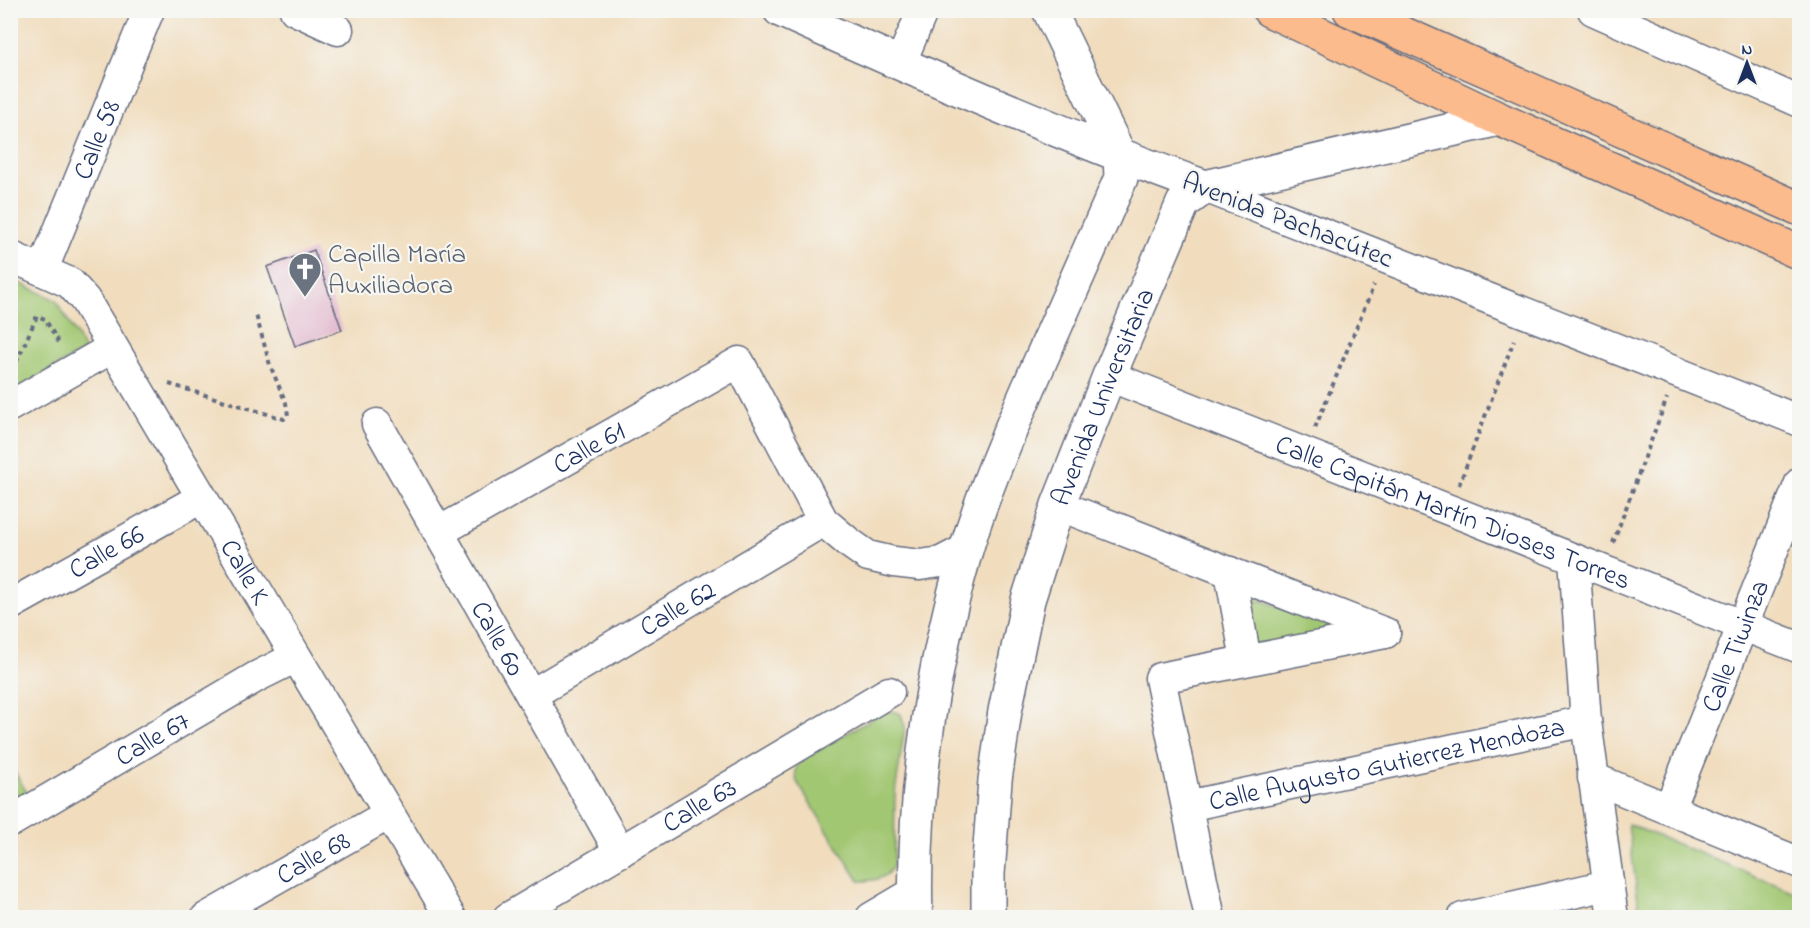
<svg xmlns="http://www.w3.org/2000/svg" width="1810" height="928" font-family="'Indie Flower',sans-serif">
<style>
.green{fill:#a2c772;stroke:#5e7b68;stroke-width:1.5}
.building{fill:#e0b3cb}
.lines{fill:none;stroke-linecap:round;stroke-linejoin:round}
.minor-casing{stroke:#666c80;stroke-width:33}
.tertiary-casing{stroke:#666c80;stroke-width:36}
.primary-casing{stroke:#666c80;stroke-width:36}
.path{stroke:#666c80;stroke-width:4;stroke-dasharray:4.5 4.5;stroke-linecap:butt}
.minor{stroke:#fff;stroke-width:30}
.tertiary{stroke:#fff;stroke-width:33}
.primary{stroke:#fbbb8d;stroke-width:33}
.labels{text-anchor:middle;stroke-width:4.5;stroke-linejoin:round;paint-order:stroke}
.street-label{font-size:27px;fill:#1b2f5e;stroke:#f6f6f2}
.worship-label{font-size:27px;fill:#5b616d;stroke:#f6f6f2;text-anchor:start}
</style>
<rect width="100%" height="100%" fill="#f6f6f2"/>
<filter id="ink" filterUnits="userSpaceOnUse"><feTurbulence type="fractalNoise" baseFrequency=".0167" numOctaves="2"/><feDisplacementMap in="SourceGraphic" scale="12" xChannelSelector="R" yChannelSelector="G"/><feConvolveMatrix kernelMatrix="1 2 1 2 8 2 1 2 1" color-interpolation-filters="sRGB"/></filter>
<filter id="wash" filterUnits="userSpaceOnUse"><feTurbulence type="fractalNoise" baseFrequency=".008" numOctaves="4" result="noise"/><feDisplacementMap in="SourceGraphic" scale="24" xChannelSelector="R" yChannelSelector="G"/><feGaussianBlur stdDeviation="1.35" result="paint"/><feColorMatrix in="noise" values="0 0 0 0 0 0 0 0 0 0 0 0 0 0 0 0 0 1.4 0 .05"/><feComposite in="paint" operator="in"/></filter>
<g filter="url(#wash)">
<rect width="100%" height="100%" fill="#f1ddbe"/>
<g class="green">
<path d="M11 279 56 300 85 350 11 393Z"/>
<path d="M1245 595 1351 632 1255 650Z"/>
<path d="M893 711 901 714 905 727 895 793 894 865C886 879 875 881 859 881L797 782C794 771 795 766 804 758L884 712Z"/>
<path d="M10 764 30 798 10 810Z"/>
<path d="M1628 824 1799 894V917H1640Z"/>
</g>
<g id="blocks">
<path class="building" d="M314 250 342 330 295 346 267 267Z"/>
</g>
</g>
<g filter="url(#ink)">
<use href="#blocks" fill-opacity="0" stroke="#666c80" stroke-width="1.5"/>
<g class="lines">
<g class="minor-casing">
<g id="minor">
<path d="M295 10 338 30"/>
<path d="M1593 10 1800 102"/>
<path d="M900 64 923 10"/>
<path d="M1205 187 1800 421"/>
<path id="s1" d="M10 256 70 283 85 300 451 918"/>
<path id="s2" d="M43 269 149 10"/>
<path id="s3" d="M1109 376 1800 648"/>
<path d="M10 406 112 348"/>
<path id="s4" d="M377 424 620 852"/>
<path d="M1058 505 1385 633"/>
<path id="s5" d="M439 532 739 362 823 521 848 542 868 556 894 562 920 565 941 562 966 549"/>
<path d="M1574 559 1586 721 1613 918"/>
<path d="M1230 572 1246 660"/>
<path id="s6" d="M10 605 201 498"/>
<path id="s7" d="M531 695 823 521"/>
<path d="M1593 778 1800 863"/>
<path id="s8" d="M1187 806 1586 721"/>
<path id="s9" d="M1669 809 1800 483"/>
<path id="s10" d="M10 822 256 677 296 657"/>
<path id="s11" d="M206 918 389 814"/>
<path id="s12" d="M508 918 889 692"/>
<path d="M871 918 915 892"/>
<path d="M1210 918 1160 678 1385 633"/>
<path d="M1463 918 1608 885"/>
</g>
</g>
<g class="tertiary-casing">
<g id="tertiary">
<path d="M780 10C920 73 1061 135 1205 187"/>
<path d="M916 918C912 795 932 668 966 550 984 489 1010 431 1035 373 1064 308 1093 243 1121 178L1120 156 1049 10"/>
<path id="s13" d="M988 918V874L995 780 1005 711 1028 600 1058 505 1109 376 1183 203 1205 187 1499 119"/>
</g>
</g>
<g class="primary-casing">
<g id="primary">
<path d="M1269 10 1499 119 1800 253"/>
<path d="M1350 10 1800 209"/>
</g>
</g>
<g class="path">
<path d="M13 370 37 316 45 319 60 345"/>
<path d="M169 384 284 419 288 415 286 403 270 365 256 315"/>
<path d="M1315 428 1374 285"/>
<path d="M1459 485 1514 340"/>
<path d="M1613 543 1667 398"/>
</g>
<use href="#minor" class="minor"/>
<use href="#tertiary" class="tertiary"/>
<use href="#primary" class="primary"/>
</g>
</g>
<defs>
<g id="church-pin" transform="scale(1.725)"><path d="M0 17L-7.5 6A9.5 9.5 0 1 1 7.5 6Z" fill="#6b7280" stroke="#f6f6f2"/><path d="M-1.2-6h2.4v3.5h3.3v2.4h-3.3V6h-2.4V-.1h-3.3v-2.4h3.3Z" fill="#fff"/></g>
</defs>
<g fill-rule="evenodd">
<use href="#church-pin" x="305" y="269"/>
</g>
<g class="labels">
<g class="street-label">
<text dy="9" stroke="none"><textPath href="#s2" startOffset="140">Calle 58</textPath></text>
<text transform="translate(1288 219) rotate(21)" y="9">Avenida Pachacútec</text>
<text dy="9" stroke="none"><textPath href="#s13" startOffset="538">Avenida Universitaria</textPath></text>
<text dy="9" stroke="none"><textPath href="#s5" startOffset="172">Calle 61</textPath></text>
<text dy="9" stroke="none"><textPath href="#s3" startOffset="370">Calle Capitán Martín Dioses Torres</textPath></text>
<text dy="9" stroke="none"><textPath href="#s6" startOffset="110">Calle 66</textPath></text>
<text dy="9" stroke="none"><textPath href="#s1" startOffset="404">Calle K</textPath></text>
<text dy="9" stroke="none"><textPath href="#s7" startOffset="170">Calle 62</textPath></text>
<text dy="9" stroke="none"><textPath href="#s4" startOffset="246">Calle 60</textPath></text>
<text dy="9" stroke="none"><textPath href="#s9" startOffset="176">Calle Tiwinza</textPath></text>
<text dy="9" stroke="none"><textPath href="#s10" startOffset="165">Calle 67</textPath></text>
<text dy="9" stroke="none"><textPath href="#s8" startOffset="204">Calle Augusto Gutierrez Mendoza</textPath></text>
<text dy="9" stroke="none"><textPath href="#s12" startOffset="222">Calle 63</textPath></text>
<text dy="9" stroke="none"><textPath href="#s11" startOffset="123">Calle 68</textPath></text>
</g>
<g class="worship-label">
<text x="328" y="262">Capilla María<tspan x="328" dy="31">Auxiliadora</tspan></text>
</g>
</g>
<rect width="1810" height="928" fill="none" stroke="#f6f6f2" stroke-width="36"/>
<g transform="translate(1747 63)" stroke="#f6f6f2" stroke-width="4.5" paint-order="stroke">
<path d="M0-4.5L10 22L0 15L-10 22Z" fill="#1b2f5e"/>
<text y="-9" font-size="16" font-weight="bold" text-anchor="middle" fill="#1b2f5e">N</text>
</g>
</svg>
